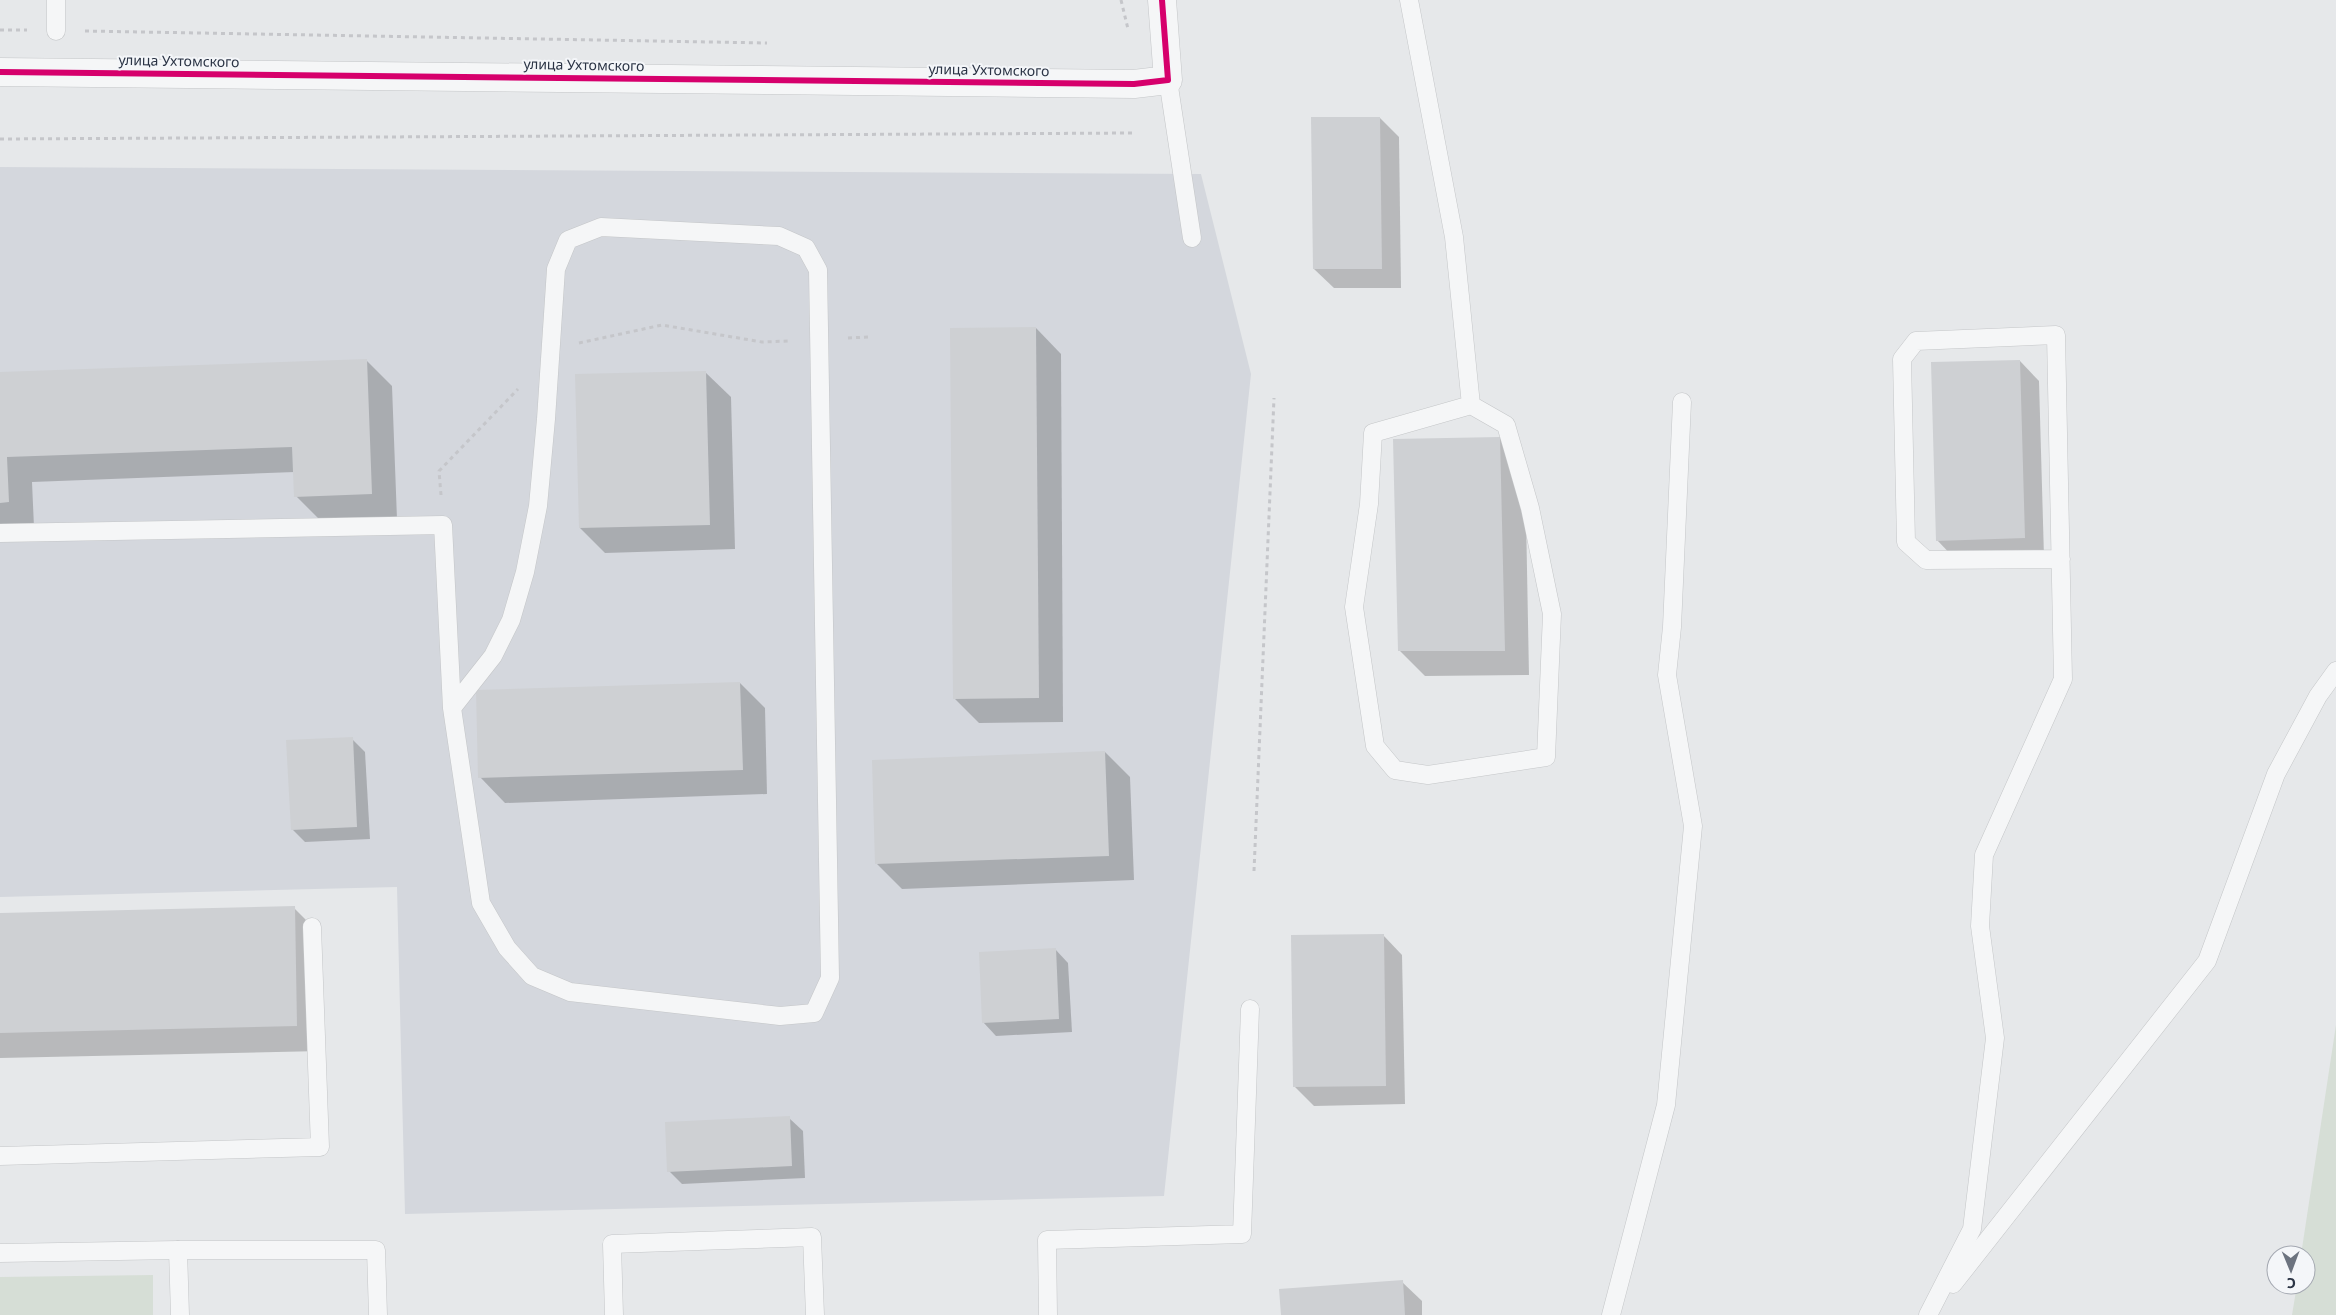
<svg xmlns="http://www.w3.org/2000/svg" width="2336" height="1315" font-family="'Noto Sans',sans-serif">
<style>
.built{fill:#d4d7dd}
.green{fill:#d6ded6}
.shadow{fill:#0003}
.building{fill:#ced0d3}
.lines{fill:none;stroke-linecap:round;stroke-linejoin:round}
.lane-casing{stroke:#c4c6c8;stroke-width:19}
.street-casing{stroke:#c4c6c8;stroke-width:29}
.path{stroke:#c5c6ca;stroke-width:3;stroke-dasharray:4 4;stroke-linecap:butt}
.lane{stroke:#f5f6f7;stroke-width:18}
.street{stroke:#f5f6f7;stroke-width:28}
.cycleway-casing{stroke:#f4f6f9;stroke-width:9}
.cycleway{stroke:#d6006c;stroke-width:6}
.labels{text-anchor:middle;stroke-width:4;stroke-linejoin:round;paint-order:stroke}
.street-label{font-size:14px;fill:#2b3445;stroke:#f4f6f9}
</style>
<rect width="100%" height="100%" fill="#e6e8ea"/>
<path class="built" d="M0 167 1201 174 1251 374 1164 1196 405 1214 397 887 0 897Z"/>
<g class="green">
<path d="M2336 1025V1315H2292L2297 1285H2306V1255H2301Z"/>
<path d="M153 1275V1315H0V1277Z"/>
</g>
<g class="shadow">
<path d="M1380 118 1399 137 1401 288H1334L1314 269Z"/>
<path d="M1036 328 1061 354 1063 722 979 723 954 698Z"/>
<path d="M367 361 392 386 397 519 321 521 296 496 295 472 32 482 34 527 0 528V374Z"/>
<path d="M2020 361 2039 381 2044 557 1956 560 1937 540Z"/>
<path d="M705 372 731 397 735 549 605 553 580 528Z"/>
<path d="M1500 438 1525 463 1529 675 1425 676 1400 651Z"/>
<path d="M740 683 765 708 767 794 505 803 480 777Z"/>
<path d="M352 739 365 752 370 839 305 842 292 829Z"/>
<path d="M1105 752 1130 777 1134 880 902 889 877 864Z"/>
<path d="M294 908 319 933 322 1051 0 1058V914Z"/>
<path d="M1383 935 1402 955 1405 1104 1314 1106 1295 1087Z"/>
<path d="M1055 949 1068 963 1072 1032 996 1036 983 1022Z"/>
<path d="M789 1118 803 1131 805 1178 682 1184 669 1171Z"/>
<path d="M1402 1282 1422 1301V1315H1282Z"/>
</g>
<g class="building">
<path d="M1311 117H1380L1382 269H1313Z"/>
<path d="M1036 327 1039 698 953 699 950 328Z"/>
<path d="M367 359 372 494 294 497 292 447 7 457 9 502 0 503V372Z"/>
<path d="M2020 360 2025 538 1936 541 1931 362Z"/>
<path d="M706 371 710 525 579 528 575 374Z"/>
<path d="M1500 437 1505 651H1398L1393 439Z"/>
<path d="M740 682 743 770 478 778 476 690Z"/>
<path d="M353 737 357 827 291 830 286 740Z"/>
<path d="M1105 751 1109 856 875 864 872 760Z"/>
<path d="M295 906 297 1026 0 1033V913Z"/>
<path d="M1384 934 1386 1086 1293 1087 1291 935Z"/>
<path d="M1056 948 1059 1019 982 1023 979 952Z"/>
<path d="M790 1116 792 1166 667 1172 665 1122Z"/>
<path d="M1403 1280 1405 1315H1281L1279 1289Z"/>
</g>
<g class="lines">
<g class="lane-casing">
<g id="lane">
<path d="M1409 0 1454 237 1471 405 1506 425 1530 508 1552 614 1546 757 1428 775 1395 770 1375 746 1354 607 1369 504 1373 433 1471 405"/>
<path d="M56 31V0"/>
<path d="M1168 80 1192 238"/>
<path d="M0 533 443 525 452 708 481 903 507 948 532 976 570 992 780 1016 814 1013 830 978 818 270 806 248 779 236 601 227 568 240 556 269 546 419 538 506 525 572 511 620 493 656 452 708"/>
<path d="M0 1156 320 1147 312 927"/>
<path d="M178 1250 180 1315"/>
<path d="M0 1253 178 1250H376L378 1315"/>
<path d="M1953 1284 2207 961 2276 774 2318 696 2336 671"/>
<path d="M614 1315 612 1244 812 1237 815 1315"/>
<path d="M1048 1315 1047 1240 1242 1234 1250 1009"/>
<path d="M1611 1315 1666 1105 1693 826 1667 675 1672 627 1682 402"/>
<path d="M1928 1315 1972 1229 1995 1038 1980 926 1984 855 2063 679 2056 335 1916 341 1902 359 1906 542 1926 560 2061 559"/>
</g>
</g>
<g class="street-casing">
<path id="street" d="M0 72 1134 84 1168 80 1162 0"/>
</g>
<g class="path">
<path d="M1121 0 1128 29"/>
<path d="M0 30H27"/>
<path d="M85 31 767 43"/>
<path d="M0 139 1135 133"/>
<path d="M848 338 868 337"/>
<path d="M579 343 662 325 762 342 790 341"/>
<path d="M441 495 439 471 518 389"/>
<path d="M1254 871 1274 398"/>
</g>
<use href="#lane" class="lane"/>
<use href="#street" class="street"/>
<g class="cycleway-casing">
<path id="cycleway" d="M0 72 1134 84 1168 80 1162 0"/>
</g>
<use href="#cycleway" class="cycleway"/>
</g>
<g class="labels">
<g class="street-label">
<text transform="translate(179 61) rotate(1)" y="5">улица Ухтомского</text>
<text transform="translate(584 65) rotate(1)" y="5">улица Ухтомского</text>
<text transform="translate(989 70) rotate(1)" y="5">улица Ухтомского</text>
</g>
</g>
<g transform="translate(2291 1270) rotate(179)"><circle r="24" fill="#f4f6f9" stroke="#a4a8b1"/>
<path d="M0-4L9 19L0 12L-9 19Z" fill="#6c737f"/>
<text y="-8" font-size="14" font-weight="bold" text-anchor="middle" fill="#2b3445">С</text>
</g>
</svg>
